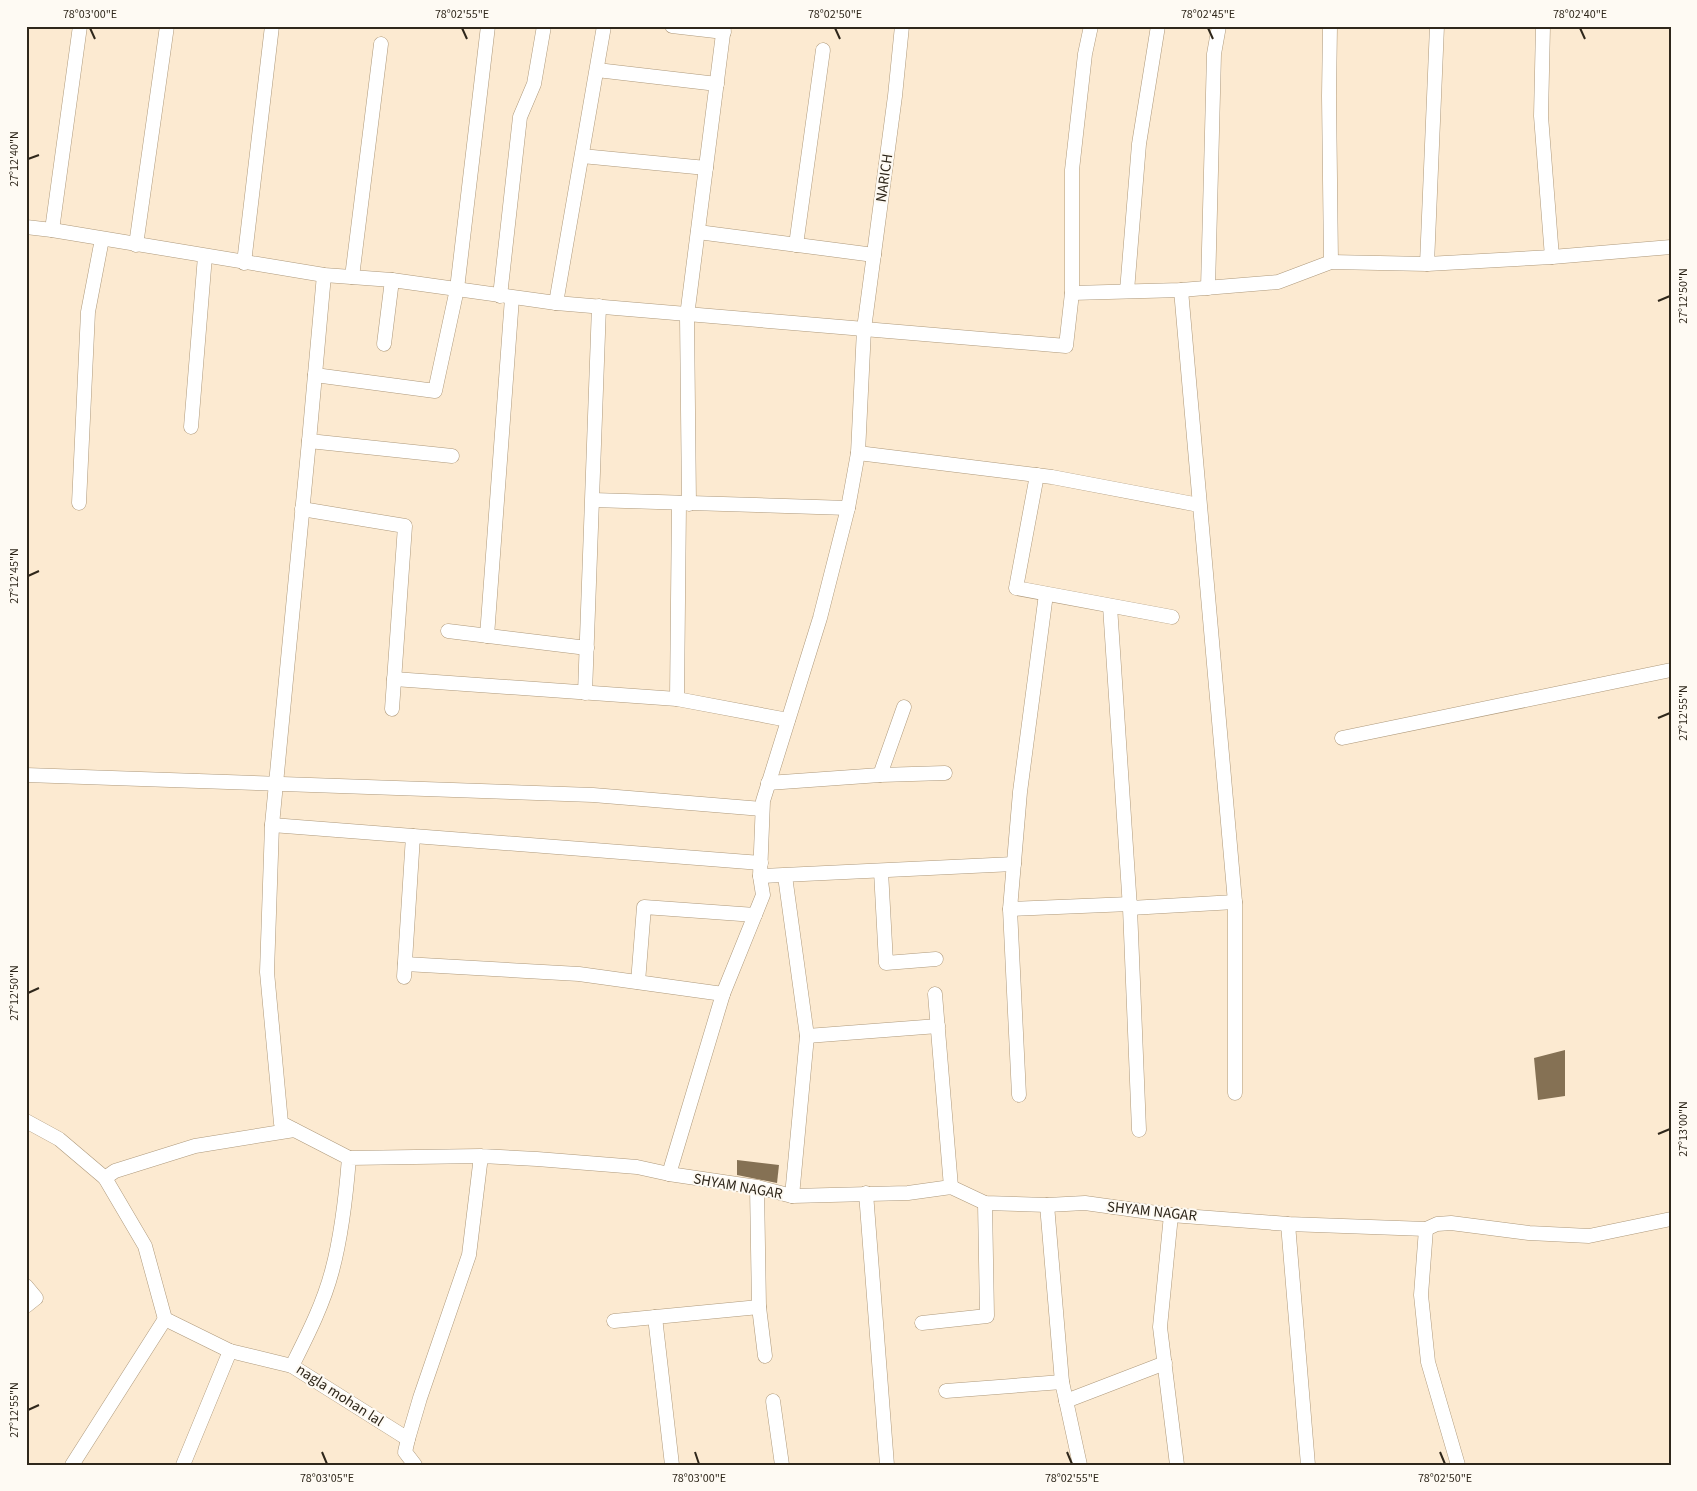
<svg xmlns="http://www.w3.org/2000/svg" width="1697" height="1491" font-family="'Source Sans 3',sans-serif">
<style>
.building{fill:#857154}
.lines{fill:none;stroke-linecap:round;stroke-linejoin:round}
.street-casing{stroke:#ae997b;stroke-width:15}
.street{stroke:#fff;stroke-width:14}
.ticks{fill:none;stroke:#2f271b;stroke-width:2}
.labels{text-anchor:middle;stroke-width:4;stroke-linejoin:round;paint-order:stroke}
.street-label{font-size:15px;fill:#2f271b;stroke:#fefaf3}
.neatline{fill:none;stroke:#2f271b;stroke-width:2}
.ticks-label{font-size:12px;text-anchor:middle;fill:#2f271b}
</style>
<rect width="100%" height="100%" fill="#fcead1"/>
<g class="building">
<path d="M1565 1050V1096L1538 1100 1534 1058Z"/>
<path d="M737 1160 779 1165 777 1183 737 1175Z"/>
</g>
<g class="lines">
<g class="street-casing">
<g id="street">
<path d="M672 26 724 32"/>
<path d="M1330 26 1329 96 1331 262"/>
<path d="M1543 26 1541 116 1552 257"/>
<path d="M597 70 717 84"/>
<path d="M582 156 706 168"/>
<path d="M26 227 52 230 80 26"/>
<path d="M52 230 324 275 392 280 556 303 1066 346 1072 293V170L1085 54 1091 26"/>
<path d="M698 232 874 255"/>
<path d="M136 245 167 26"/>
<path d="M796 245 823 50"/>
<path d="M244 263 272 26"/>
<path d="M1427 264 1437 26"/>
<path d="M324 275 309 441 452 456"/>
<path d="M352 277 381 44"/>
<path d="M1208 288 1214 54 1219 26"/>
<path d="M1181 290 1235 902V1093"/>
<path d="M1127 291 1139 144 1158 26"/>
<path d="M1072 293 1181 290 1278 282 1331 262 1427 264 1552 257 1671 247"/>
<path d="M500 296 520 117 534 84 544 26"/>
<path d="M556 303 604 26"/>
<path d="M384 344 392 280"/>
<path d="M315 375 435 391 457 289 488 26"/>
<path d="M191 427 205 256"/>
<path d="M309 441 272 825 267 972 281 1123 349 1158"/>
<path d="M858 453 1052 477 1199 505"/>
<path d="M1037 475 1016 588 1172 617"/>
<path d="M593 500 848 508"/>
<path d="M79 503 88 312 102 239"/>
<path d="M689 504 687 316 724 26"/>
<path d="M302 509 405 526 392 709"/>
<path d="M1046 594 1020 792 1010 909 1130 904"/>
<path d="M1110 606 1130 908 1235 902"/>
<path d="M448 631 587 648"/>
<path d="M487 636 512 298"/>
<path d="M394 679 677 699 788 720"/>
<path d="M585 693 599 306"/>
<path d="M677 699 679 503"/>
<path d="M904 707 880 775 945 773"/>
<path d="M1342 738 1671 670"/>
<path d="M26 775 593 795 762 809"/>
<path d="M768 783 880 775"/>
<path d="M272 825 761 863"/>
<path d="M881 871 886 963 936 959"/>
<path d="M760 876 1014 864"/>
<path d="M785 876 807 1036 792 1196"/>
<path d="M1130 908 1139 1130"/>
<path d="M1010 909 1019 1095"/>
<path d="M405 964 579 974 723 994 763 895 760 876 763 801 820 618 848 508 858 453 864 329 895 96 902 26"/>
<path d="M404 977 413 836"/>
<path d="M638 982 644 907 755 915"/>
<path d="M935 994 951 1187"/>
<path d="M807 1036 938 1026"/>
<path d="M26 1121 59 1139 105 1178 145 1246 165 1319"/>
<path d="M481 1156 469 1255 420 1398 408 1439 292 1366C307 1336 323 1305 332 1271 342 1234 346 1196 349 1158L481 1156 537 1159 637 1167 669 1174 757 1187 792 1196 908 1193 951 1187 985 1203 1047 1205 1085 1203 1171 1215 1288 1224 1426 1229 1437 1224 1451 1223 1529 1233 1589 1236 1671 1219"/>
<path d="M669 1174 723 994"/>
<path d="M105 1178 115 1171 195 1146 294 1130"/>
<path d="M757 1187 759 1307 765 1356"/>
<path d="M866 1193 887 1465"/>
<path d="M1047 1205 1062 1382 1080 1465"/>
<path d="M1171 1215 1160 1327 1177 1465"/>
<path d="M1288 1224 1308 1465"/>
<path d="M1426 1229 1421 1295 1428 1362 1458 1465"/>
<path d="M26 1286 36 1298 26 1306"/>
<path d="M655 1317 672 1465"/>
<path d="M614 1321 759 1307"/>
<path d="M922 1323 987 1316 985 1203"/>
<path d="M946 1391 1062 1382"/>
<path d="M773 1401 782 1465"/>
<path d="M1066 1401 1165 1363"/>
<path d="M408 1439 405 1452 415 1465"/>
<path d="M72 1465 165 1319 230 1351"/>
<path d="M183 1465 230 1351 292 1366"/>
</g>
</g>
<use href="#street" class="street"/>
</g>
<path class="ticks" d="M90 28 95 39M462 28 467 39M835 28 840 39M1208 28 1213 39M1580 28 1585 39M28 159 39 155M1658 301 1670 296M28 576 39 571M1658 718 1670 713M28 993 39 988M1658 1134 1670 1129M28 1410 39 1405M322 1452 327 1464M695 1452 699 1464M1067 1452 1072 1464M1440 1452 1445 1464"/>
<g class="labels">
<g class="street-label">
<text transform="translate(884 178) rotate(-82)" y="5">NARICH</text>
<text transform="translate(738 1186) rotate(10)" y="5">SHYAM NAGAR</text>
<text transform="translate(1152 1211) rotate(6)" y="5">SHYAM NAGAR</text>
<text transform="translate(340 1395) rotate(33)" y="5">nagla mohan lal</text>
</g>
</g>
<rect width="1697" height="1491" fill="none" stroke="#fefaf3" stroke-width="55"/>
<rect x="28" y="28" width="1642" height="1436" class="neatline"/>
<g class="ticks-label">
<text x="90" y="18">78°03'00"E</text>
<text x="462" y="18">78°02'55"E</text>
<text x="835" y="18">78°02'50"E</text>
<text x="1208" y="18">78°02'45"E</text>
<text x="1580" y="18">78°02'40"E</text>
<text transform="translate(14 159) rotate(-90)" y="4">27°12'40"N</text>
<text transform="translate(1683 296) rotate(-90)" y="4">27°12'50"N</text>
<text transform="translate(14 576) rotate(-90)" y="4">27°12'45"N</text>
<text transform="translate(1683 713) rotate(-90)" y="4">27°12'55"N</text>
<text transform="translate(14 993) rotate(-90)" y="4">27°12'50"N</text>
<text transform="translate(1683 1129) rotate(-90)" y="4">27°13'00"N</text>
<text transform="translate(14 1410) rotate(-90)" y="4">27°12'55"N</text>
<text x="327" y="1482">78°03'05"E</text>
<text x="699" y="1482">78°03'00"E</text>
<text x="1072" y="1482">78°02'55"E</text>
<text x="1445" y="1482">78°02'50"E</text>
</g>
</svg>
